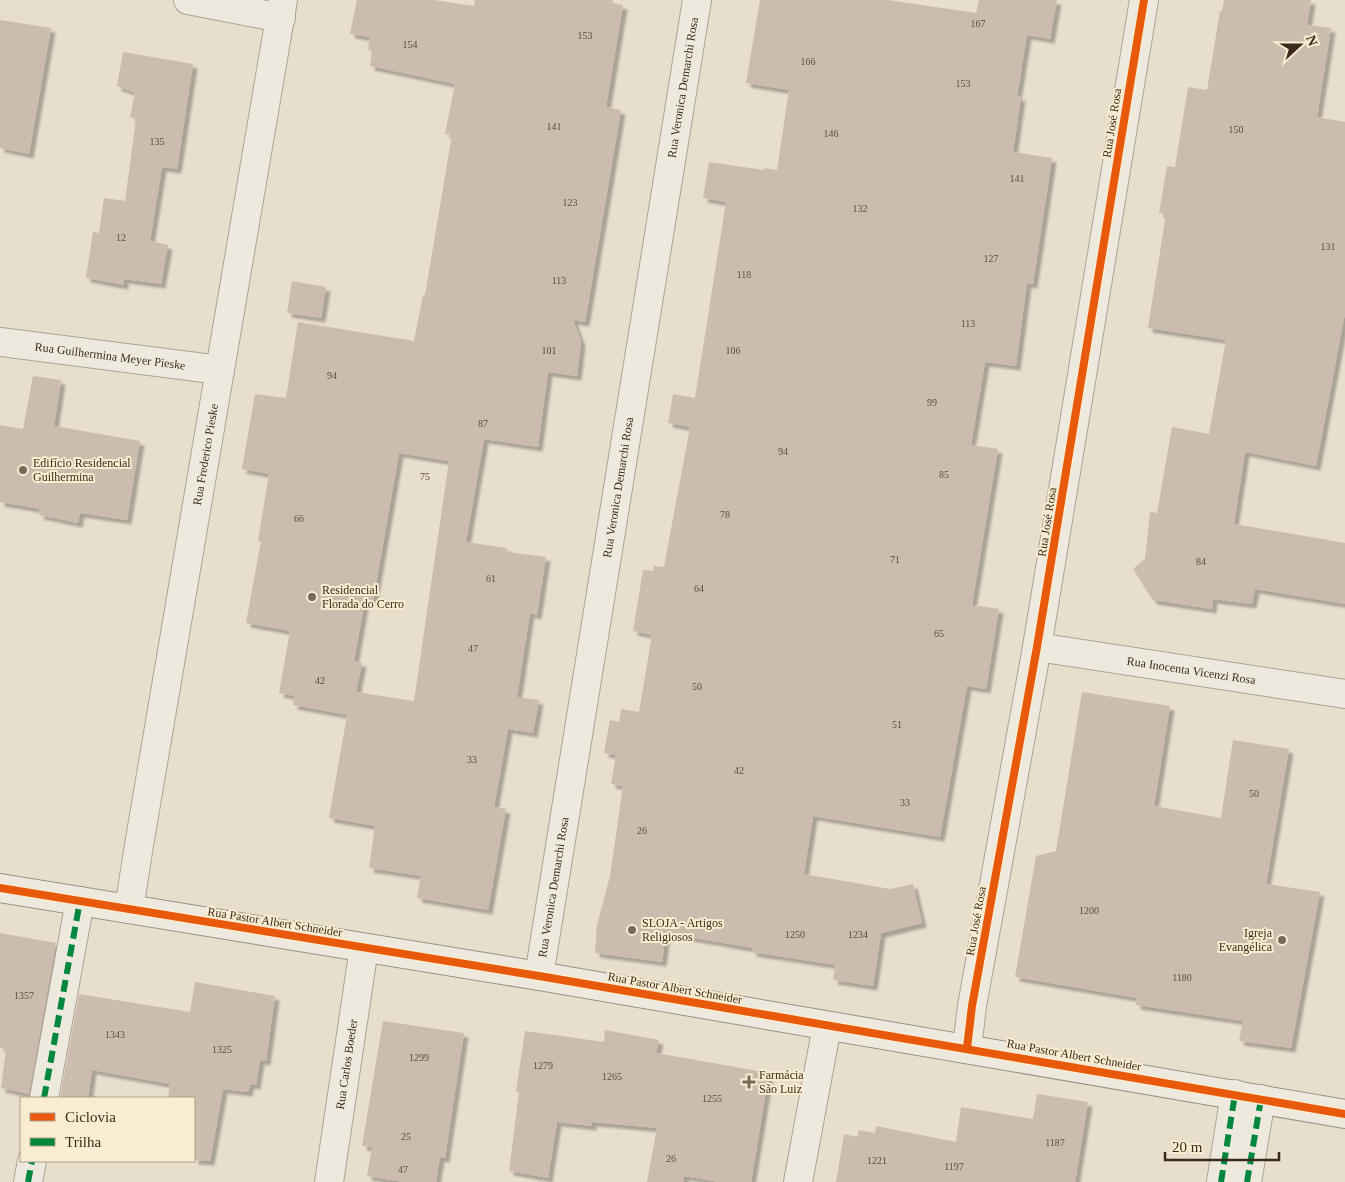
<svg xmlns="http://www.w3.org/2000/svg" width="1345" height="1182" viewBox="0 0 1345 1182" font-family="'Times New Roman',serif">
	<defs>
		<filter id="shadow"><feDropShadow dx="4.5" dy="4.5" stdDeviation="1" flood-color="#0004"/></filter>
	</defs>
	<rect width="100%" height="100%" fill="#e7decc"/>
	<!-- building -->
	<g fill="#cbbcad" fill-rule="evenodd" filter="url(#shadow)">
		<path d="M 357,0 L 434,0 L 474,6 L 475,0 L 613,0 L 612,3 L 623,5 L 606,107 L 621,110 L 585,322 L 573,320 L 581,342 L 577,376 L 548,372 L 538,447 L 484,439 L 466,542 L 507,548 L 507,552 L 546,557 L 537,615 L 530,613 L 517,697 L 539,700 L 533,733 L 508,729 L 494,807 L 506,809 L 488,910 L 417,898 L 421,876 L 369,868 L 375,826 L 329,818 L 347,715 L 293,705 L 295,696 L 279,693 L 290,631 L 246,623 L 261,541 L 258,541 L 269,474 L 242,469 L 255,394 L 286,398 L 298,322 L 414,341 L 423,295 L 425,295 L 452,135 L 445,134 L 455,84 L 370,66 L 372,51 L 368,50 L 370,37 L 350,34 ZM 399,453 L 449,461 L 414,701 L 356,692 L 362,663 L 354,661 L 365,600 L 373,601 Z"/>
		<polygon points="760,0 888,0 976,13 979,0 1057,0 1050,39 1027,35 1017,96 1021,97 1013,152 1052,158 1033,284 1027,283 1016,366 985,362 971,445 998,449 972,605 999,609 986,689 967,686 940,837 813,816 804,874 890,889 913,884 922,923 881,933 873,986 833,980 835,965 752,952 752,948 666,933 662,962 595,953 597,925 610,876 623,786 611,784 616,755 604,753 610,720 619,722 621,709 639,712 652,635 633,631 643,570 653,571 654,566 664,567 690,427 668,423 673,394 695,398 726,202 703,198 709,162 764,170 764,168 777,170 789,90 746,83"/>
		<polygon points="1224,0 1311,0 1307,25 1331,28 1317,117 1345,122 1345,313 1316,466 1245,452 1234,524 1345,543 1345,604 1255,589 1252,604 1213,599 1212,609 1153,600 1133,569 1145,559 1150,512 1157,513 1172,427 1209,434 1226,340 1148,328 1166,214 1159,213 1167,166 1175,167 1188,87 1207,90 1220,11 1222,11"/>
		<polygon points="0,20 51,28 29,154 0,148"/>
		<polygon points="123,52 193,64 177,169 162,167 150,241 168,245 161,284 124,279 124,285 86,278 93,232 99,233 104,198 125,201 136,119 130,117 135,93 117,86"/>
		<polygon points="292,281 326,287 321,318 287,313"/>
		<polygon points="33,376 61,380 54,426 140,441 127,520 80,513 78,523 39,515 40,509 0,502 0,425 23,429"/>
		<polygon points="1082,692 1170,706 1154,806 1221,818 1233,740 1289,749 1266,884 1320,892 1291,1048 1239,1041 1243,1021 1136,1005 1137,998 1015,977 1036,856 1056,851"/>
		<polygon points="0,933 56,943 29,1094 1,1088 6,1049 0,1048"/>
		<polygon points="195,982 275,996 266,1061 260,1060 256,1085 250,1084 248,1092 223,1089 210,1161 194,1160 194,1098 168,1098 170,1084 92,1070 88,1098 60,1098 79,994 190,1012"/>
		<polygon points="383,1021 464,1033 445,1158 440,1157 436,1182 404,1182 367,1176 372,1147 362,1146"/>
		<polygon points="605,1030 659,1040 656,1053 769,1073 751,1182 720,1182 684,1176 684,1182 647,1182 657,1128 592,1122 592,1126 557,1122 548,1178 509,1171 519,1092 516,1091 525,1031 604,1042"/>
		<polygon points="1037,1094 1088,1102 1075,1182 836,1182 844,1134 857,1137 859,1130 875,1133 876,1126 956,1142 961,1107 1033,1119"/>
	</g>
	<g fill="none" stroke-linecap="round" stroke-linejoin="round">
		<!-- minor casing -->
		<g stroke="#aca395" stroke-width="30">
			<g id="minor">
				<polyline points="188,0 281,18"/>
				<path id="s1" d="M 0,342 L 220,370"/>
				<path id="s2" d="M 1037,647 L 1345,694"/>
				<path id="s3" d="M 129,909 L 139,845 L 283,0"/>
				<path id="s4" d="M 539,976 L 697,0"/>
				<polyline points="967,1048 972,1006 1037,647 1144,0"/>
				<polyline points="44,1098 80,901"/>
				<polyline points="28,1182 32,1161"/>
				<path id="s5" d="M 329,1182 L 364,948"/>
				<polyline points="798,1182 827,1026"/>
				<polyline points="1221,1182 1235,1094"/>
				<polyline points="1247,1182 1261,1099"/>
			</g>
		</g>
		<!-- secondary casing -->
		<g stroke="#9c9285" stroke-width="30">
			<polyline id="secondary" points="0,888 539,976 1345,1114"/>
		</g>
		<!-- minor -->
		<use href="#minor" stroke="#eee9df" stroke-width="28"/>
		<!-- secondary -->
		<use href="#secondary" stroke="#eee9df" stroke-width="28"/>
		<!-- quiet -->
		<g stroke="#00873e" stroke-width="6" stroke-dasharray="12 6" stroke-linecap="butt">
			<polyline points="44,1098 80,901"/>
			<polyline points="28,1182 32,1161"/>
			<polyline points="1221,1182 1235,1094"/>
			<polyline points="1247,1182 1261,1099"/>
		</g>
		<!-- cycleway casing -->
		<g stroke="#f9ecd1" stroke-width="11">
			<g id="cycleway">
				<polyline points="0,888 539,976 1345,1114"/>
				<polyline points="967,1048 972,1006 1037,647 1144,0"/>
			</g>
		</g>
		<!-- cycleway -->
		<use href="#cycleway" stroke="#e8590c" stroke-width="8"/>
	</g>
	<!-- markers -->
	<g fill="#786a5a" stroke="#f9ecd1" stroke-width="2">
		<circle cx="23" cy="470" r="5"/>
		<circle cx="312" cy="597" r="5"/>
		<circle cx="632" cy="930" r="5"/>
		<circle cx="1282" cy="940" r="5"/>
		<path d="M746.5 1074.5h5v5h5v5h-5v5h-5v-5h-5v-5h5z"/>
	</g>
	<g text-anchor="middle" stroke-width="4" stroke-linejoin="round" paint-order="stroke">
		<!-- number labels -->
		<g font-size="10" fill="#604f40">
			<text x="978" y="27">167</text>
			<text x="585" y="39">153</text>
			<text x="410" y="48">154</text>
			<text x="808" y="65">166</text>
			<text x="963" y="87">153</text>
			<text x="554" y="130">141</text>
			<text x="1236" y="133">150</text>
			<text x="831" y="137">146</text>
			<text x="157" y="145">135</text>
			<text x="1017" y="182">141</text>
			<text x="570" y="206">123</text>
			<text x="860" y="212">132</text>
			<text x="121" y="241">12</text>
			<text x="1328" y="250">131</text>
			<text x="991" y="262">127</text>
			<text x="744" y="278">118</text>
			<text x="559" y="284">113</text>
			<text x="968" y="327">113</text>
			<text x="549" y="354">101</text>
			<text x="733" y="354">106</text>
			<text x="332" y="379">94</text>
			<text x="932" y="406">99</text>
			<text x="483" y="427">87</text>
			<text x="783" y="455">94</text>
			<text x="944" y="478">85</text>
			<text x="425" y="480">75</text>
			<text x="725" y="518">78</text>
			<text x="299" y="522">66</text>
			<text x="895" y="563">71</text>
			<text x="1201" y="565">84</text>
			<text x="491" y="582">61</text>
			<text x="699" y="592">64</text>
			<text x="939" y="637">65</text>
			<text x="473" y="652">47</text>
			<text x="320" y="684">42</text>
			<text x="697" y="690">50</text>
			<text x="897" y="728">51</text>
			<text x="472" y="763">33</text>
			<text x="739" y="774">42</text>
			<text x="1254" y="797">50</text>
			<text x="905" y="806">33</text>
			<text x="642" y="834">26</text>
			<text x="1089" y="914">1200</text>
			<text x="795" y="938">1250</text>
			<text x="858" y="938">1234</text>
			<text x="1182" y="981">1180</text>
			<text x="24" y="999">1357</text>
			<text x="115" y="1038">1343</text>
			<text x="222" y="1053">1325</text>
			<text x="419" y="1061">1299</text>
			<text x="543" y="1069">1279</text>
			<text x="612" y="1080">1265</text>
			<text x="712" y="1102">1255</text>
			<text x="406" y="1140">25</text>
			<text x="1055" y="1146">1187</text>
			<text x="671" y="1162">26</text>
			<text x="877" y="1164">1221</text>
			<text x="954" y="1170">1197</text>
			<text x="403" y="1173">47</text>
		</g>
		<!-- street labels -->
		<g font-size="12" fill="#3c2b1c" stroke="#f9ecd1">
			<text dy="4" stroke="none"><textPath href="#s4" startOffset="900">Rua Veronica Demarchi Rosa</textPath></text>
			<text transform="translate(1112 123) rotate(-81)" y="4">Rua José Rosa</text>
			<text dy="4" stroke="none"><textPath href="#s1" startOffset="111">Rua Guilhermina Meyer Pieske</textPath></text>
			<text dy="4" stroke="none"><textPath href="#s3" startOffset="461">Rua Frederico Pieske</textPath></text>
			<text dy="4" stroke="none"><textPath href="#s4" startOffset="495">Rua Veronica Demarchi Rosa</textPath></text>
			<text transform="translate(1047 522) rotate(-81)" y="4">Rua José Rosa</text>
			<text dy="4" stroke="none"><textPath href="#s2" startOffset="156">Rua Inocenta Vicenzi Rosa</textPath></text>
			<text dy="4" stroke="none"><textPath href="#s4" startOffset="90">Rua Veronica Demarchi Rosa</textPath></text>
			<text transform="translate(976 921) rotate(-80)" y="4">Rua José Rosa</text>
			<text transform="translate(275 922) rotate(9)" y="4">Rua Pastor Albert Schneider</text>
			<text transform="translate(675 988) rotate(10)" y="4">Rua Pastor Albert Schneider</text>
			<text transform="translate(1074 1055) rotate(10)" y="4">Rua Pastor Albert Schneider</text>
			<text dy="4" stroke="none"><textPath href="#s5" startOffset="119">Rua Carlos Boeder</textPath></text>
		</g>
		<!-- poi labels -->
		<g font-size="12" fill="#3c2b1c" stroke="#f9ecd1" text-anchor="start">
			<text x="33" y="467">Edifício Residencial<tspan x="33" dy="14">Guilhermina</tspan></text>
			<text x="322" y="594">Residencial<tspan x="322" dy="14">Florada do Cerro</tspan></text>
			<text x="642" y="927">SLOJA - Artigos<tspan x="642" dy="14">Religiosos</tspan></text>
			<text x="1272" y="937" text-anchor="end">Igreja<tspan x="1272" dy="14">Evangélica</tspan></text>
			<text x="759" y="1079">Farmácia<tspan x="759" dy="14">São Luiz</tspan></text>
		</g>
	</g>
	<!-- legend -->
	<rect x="20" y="1097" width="175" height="65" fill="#f9ecd1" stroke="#ad9f89"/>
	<rect x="30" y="1113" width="25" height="8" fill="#e8590c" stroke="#ad9f89"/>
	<text x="65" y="1122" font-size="15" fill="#3c2b1c">Ciclovia</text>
	<rect x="30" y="1138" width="25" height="8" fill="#00873e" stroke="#ad9f89"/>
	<text x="65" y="1147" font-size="15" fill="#3c2b1c">Trilha</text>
	<!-- north arrow -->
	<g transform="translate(1300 45) rotate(69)" stroke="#f9ecd1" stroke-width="4" paint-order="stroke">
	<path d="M0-4L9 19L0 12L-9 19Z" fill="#3c2b1c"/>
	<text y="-8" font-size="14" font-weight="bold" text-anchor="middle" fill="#3c2b1c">N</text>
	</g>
	<!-- scale -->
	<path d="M1165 1152v8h114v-8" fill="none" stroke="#3c2b1c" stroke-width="2.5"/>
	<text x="1172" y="1152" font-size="15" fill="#3c2b1c" stroke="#f9ecd1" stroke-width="4" paint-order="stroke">20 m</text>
</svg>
